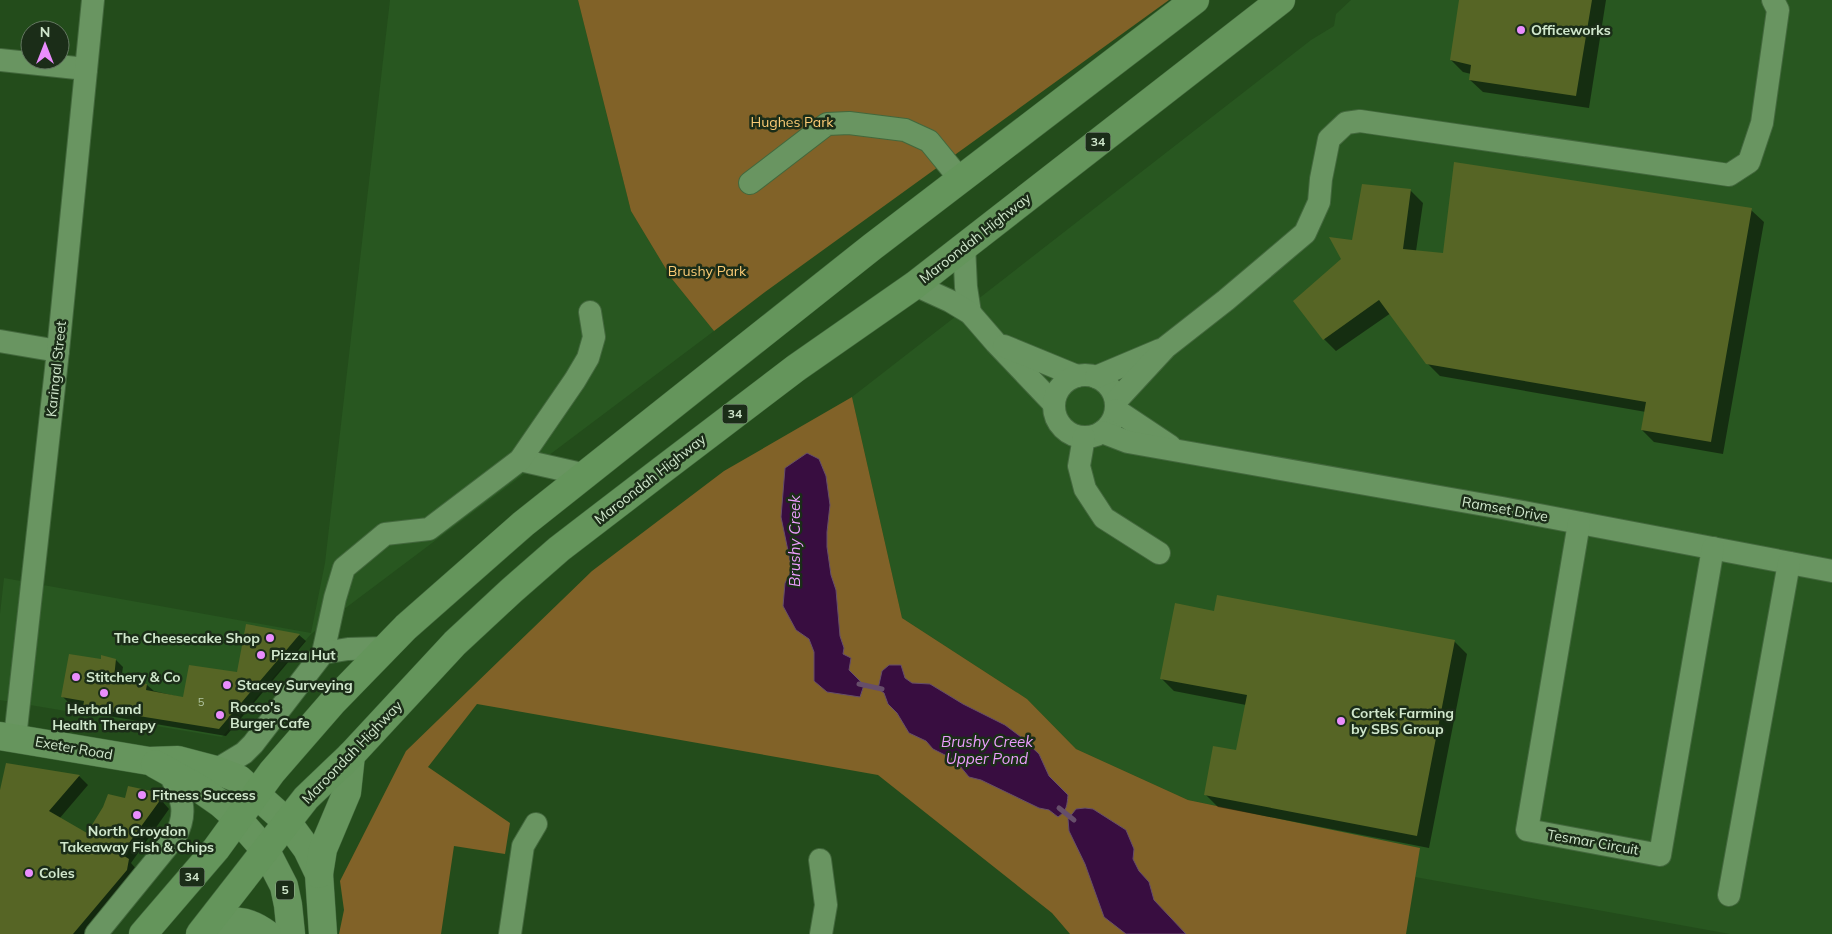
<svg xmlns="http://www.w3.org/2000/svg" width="1832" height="934" viewBox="0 0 1832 934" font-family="Mulish,sans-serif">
	<rect width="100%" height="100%" fill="#234c1b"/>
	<!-- built -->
	<g fill="#285720">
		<polygon points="390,0 578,0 631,211 672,279 714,331 311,634 222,737 0,700 0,614 4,578 311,633 325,563"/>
		<polygon points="1351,0 1832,0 1832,934 1730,934 1415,877 1419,848 1188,800 1076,749 1027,699 902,618 852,397 1311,40 1334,26 1336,14"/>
	</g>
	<!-- green -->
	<g fill="#816228">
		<polygon points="578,0 1169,0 765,292 714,331 672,279 631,211"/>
		<polygon points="852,397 902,618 1027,699 1076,749 1188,800 1420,848 1406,934 1070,934 1052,913 878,775 477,704 428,767 510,823 505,854 454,846 441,934 339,934 344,910 340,881 406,751 592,571 724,471"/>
	</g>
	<!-- water -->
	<g fill="#380d40" stroke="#664e6a">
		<polygon points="807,453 819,459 826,476 830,505 827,532 827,547 831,575 836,590 840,636 844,648 843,654 851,658 849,670 864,685 860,697 827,692 814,681 814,652 809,639 796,630 783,606 785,583 792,570 781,517 785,468"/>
		<path d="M 889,665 L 901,665 L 905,678 L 912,683 L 930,684 L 963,704 L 1005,725 L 1021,737 L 1039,754 L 1049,776 L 1068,795 C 1067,805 1067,811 1058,817 L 1049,810 L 1039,808 L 981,780 L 969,777 L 955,760 L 933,749 L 926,741 L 909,733 L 897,713 L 888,704 L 884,693 L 878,689 L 882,671 Z"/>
		<polygon points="1085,808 1093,809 1126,830 1134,849 1133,859 1139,871 1149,882 1154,900 1186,934 1126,934 1104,917 1085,864 1069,831 1068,819 1076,809"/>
	</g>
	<!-- shadow -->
	<g fill="#0007">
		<polygon points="1460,0 1606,0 1589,108 1483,92 1470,80 1471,74 1463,72 1451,60"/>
		<polygon points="1410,190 1423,203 1416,251 1444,254 1751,210 1764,222 1723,454 1654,442 1642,430 1646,412 1440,376 1427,363 1391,313 1336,351 1324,339 1342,260 1353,241"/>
		<polygon points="1215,612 1454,641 1467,654 1429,848 1218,807 1205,794 1237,752 1246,705 1174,691 1161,678"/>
		<polygon points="299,635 306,641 226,736 91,713 83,706 69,703 63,697 102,660 116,660 123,667 121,680 147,685 154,691 184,698 238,674"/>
		<polygon points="7,765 79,776 88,785 59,819 87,835 126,799 155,793 169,809 131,863 137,870 90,934 0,934 0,793"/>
	</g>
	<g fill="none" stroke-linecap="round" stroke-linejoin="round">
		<!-- stream -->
		<g stroke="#664e6a" stroke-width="5">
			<polyline points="859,684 882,689"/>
			<polyline points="1059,808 1074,820"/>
		</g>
	</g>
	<!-- building -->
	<g fill="#566525">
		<polygon points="1459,0 1592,0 1576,96 1469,80 1471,65 1450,60"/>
		<polygon points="1454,162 1752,208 1711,442 1641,430 1646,402 1426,364 1379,300 1323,340 1293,301 1341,259 1329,237 1352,240 1362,184 1411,189 1403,249 1443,253"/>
		<polygon points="1217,595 1455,640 1417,836 1204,795 1213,746 1236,750 1247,695 1160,679 1175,603 1214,611"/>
		<polygon points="246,624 300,634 219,729 83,707 84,701 61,697 69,654 101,659 101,655 116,659 114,678 147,684 146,690 183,697 189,665 237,672"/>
		<polygon points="6,763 80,775 49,811 87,833 103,807 108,794 125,798 128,786 156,792 161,799 121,854 129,859 127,870 73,934 0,934 0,790"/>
	</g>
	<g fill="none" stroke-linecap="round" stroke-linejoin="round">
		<!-- minor casing -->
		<g stroke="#43683d" stroke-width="24">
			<g id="minor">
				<polyline points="0,60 86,69"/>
				<polyline points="750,183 827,124 849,123 905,130 929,141 960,179"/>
				<polyline points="964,245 966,287 970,313"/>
				<polyline points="915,285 950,301 970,313 996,343 1054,404"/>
				<polyline points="0,341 58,351"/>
				<polyline points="1004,346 1077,376"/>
				<circle cx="1085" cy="406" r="31"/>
				<polyline points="1096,377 1160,350"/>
				<polyline points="1116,401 1166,347 1226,300 1305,233 1319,202 1321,179 1329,139 1346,123 1360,121 1729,175 1749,162 1762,123 1778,10 1773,0"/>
				<polyline points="1116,410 1170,446"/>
				<polyline points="1102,432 1128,442 1502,508 1832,571"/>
				<polyline points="1084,437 1079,466 1085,489 1104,518 1159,553"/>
				<polyline points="520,460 586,475"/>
				<polyline points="1579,523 1527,830 1660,855 1713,548"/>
				<polyline points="323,653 335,598 344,568 385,534 429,529 520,460 575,380 588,358 594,337 590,312"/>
				<polyline points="15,738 58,351 93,0"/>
				<polyline points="216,770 244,753 253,744 323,653 348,649 386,648"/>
				<polyline points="820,860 826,905 821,934"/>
				<polyline points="1729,895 1789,563"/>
				<path d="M 96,934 L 175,837 C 189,811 181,797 169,772"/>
				<polyline points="510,934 523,846 536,824"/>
			</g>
		</g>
		<!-- major casing -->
		<g stroke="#43683d" stroke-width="29">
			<g id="major">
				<polyline points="0,736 149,761 178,760 216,770 239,779 288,823 307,849 319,874 323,934"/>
				<polyline points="155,764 200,789 220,803 237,818 266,851 284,886 288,905 291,934"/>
				<polyline points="319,874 323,849 347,792 351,755"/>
				<path d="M 207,926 C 232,920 246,918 267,934"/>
			</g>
		</g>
		<!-- highway casing -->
		<g stroke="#43683d" stroke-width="29">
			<g id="highway">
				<polyline points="143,934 216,849 272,772 332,703 406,627 523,524 872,247 1195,0"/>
				<polyline points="200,934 306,798 351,755 455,643 511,591 559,549 658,473 796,368 915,285 1281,0"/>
			</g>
		</g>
		<!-- minor -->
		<use href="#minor" stroke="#699561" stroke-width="22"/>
		<!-- major -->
		<use href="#major" stroke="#66955d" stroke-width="28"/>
		<!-- highway -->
		<use href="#highway" stroke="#64955b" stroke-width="28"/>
	</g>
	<!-- markers -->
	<g fill="#ea8dfd" stroke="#1b2d18" stroke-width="2">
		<circle cx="1521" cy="30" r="5"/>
		<circle cx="270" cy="638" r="5"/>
		<circle cx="261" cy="655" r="5"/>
		<circle cx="76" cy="677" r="5"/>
		<circle cx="227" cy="685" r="5"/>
		<circle cx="104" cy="693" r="5"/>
		<circle cx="220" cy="715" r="5"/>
		<circle cx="1341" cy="721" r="5"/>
		<circle cx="142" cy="795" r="5"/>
		<circle cx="137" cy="815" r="5"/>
		<circle cx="29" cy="873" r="5"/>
	</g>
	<g text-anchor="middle" stroke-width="5" stroke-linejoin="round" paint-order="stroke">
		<!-- number labels -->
		<g font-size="11" fill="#b2c6a2">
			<text x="201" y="706">5</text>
		</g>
		<!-- shield labels -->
		<g fill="#1b2d18" stroke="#9aaf96" stroke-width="1">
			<rect x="1085.5" y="132.5" width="25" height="19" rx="4"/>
			<rect x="722.5" y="404.5" width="25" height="19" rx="4"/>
			<rect x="179.5" y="867.5" width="25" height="19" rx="4"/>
			<rect x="276" y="880.5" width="18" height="19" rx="4"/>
		</g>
		<g font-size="12" font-weight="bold" fill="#d0e7cc">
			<text x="1098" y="146">34</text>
			<text x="735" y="418">34</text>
			<text x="192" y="881">34</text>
			<text x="285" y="894">5</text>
		</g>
		<!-- poi labels -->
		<g font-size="14" font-weight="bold" fill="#d0e7cc" stroke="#1b2d18" text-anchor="start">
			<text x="1531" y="35">Officeworks</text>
			<text x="260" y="643" text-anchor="end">The Cheesecake Shop</text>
			<text x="271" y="660">Pizza Hut</text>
			<text x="86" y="682">Stitchery &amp; Co</text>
			<text x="237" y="690">Stacey Surveying</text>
			<text x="230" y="712">Rocco's<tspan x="230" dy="16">Burger Cafe</tspan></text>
			<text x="104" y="714" text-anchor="middle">Herbal and<tspan x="104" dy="16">Health Therapy</tspan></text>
			<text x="1351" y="718">Cortek Farming<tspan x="1351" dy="16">by SBS Group</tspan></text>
			<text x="152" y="800">Fitness Success</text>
			<text x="137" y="836" text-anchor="middle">North Croydon<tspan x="137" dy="16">Takeaway Fish &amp; Chips</tspan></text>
			<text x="39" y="878">Coles</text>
		</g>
		<!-- park labels -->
		<g font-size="14" fill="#fbcb76" stroke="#1b2d18">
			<text x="792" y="127">Hughes Park</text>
			<text x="707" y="276">Brushy Park</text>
		</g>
		<!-- street labels -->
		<g font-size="14" fill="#d0e7cc" stroke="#1b2d18">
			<text transform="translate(975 238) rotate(-38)" y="5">Maroondah Highway</text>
			<text transform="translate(56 369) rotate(-84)" y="5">Karingal Street</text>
			<text transform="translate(650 479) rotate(-38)" y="5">Maroondah Highway</text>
			<text transform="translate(1505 509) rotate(10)" y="5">Ramset Drive</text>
			<text transform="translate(74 748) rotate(10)" y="5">Exeter Road</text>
			<text transform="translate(352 752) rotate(-46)" y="5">Maroondah Highway</text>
			<text transform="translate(1593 842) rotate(10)" y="5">Tesmar Circuit</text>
		</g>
		<!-- water labels -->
		<g font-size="15" font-style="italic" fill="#ed9efe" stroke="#1b2d18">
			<text transform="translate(795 541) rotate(-90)" y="5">Brushy Creek</text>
			<text x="987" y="747">Brushy Creek<tspan x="987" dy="17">Upper Pond</tspan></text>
		</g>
	</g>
	<!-- north arrow -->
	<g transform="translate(45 45)"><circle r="24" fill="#1b2d18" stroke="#637760"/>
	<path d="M0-4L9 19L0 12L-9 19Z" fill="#ea8dfd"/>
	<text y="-8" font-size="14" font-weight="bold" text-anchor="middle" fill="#d0e7cc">N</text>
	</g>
</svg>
